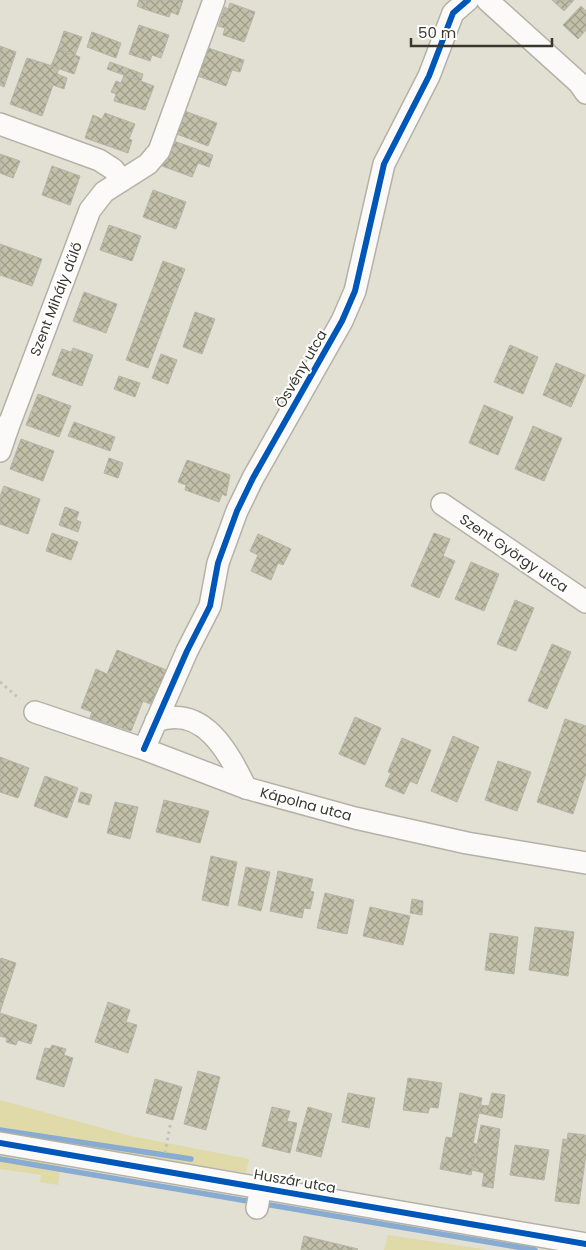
<svg xmlns="http://www.w3.org/2000/svg" width="586" height="1250" viewBox="0 0 586 1250" font-family="Poppins,sans-serif">
	<defs>
		<pattern id="building-cross-hatch" width="8" height="8" patternUnits="userSpaceOnUse" patternTransform="scale(1.25)"><rect width="8" height="8" fill="#c3c0a9"/><path d="M0 0l8 8M0 8l8-8" fill="none" stroke="#9f9d8a"/></pattern>
	</defs>
	<rect width="100%" height="100%" fill="#e2e0d2"/>
	<!-- green -->
	<g fill="#e0d9a8">
		<polygon points="0,1100 131,1136 249,1159 246,1173 0,1133"/>
		<polygon points="0,1153 61,1161 58,1185 40,1182 41,1175 0,1169"/>
		<polygon points="388,1235 482,1249 487,1250 384,1250"/>
	</g>
	<g fill="none" stroke-linecap="round" stroke-linejoin="round">
		<!-- stream -->
		<g stroke="#88abd1" stroke-width="5.5">
			<polyline points="0,1130 191,1159"/>
			<polyline points="0,1159 535,1250"/>
		</g>
	</g>
	<!-- building -->
	<g fill="url(#building-cross-hatch)" stroke="#b5b4a9">
		<polygon points="139,0 147,0 144,9 137,6"/>
		<polygon points="147,0 183,0 178,15 171,12 169,17 144,9"/>
		<polygon points="552,0 574,0 564,11"/>
		<polygon points="230,3 255,12 244,42 223,35 225,28 218,26 225,7 228,9"/>
		<polygon points="581,6 586,11 586,30 578,39 563,25"/>
		<polygon points="139,25 169,35 161,58 152,55 150,61 129,54"/>
		<polygon points="64,31 82,37 75,55 58,49"/>
		<polygon points="92,32 121,43 116,58 87,47"/>
		<polygon points="0,46 16,52 4,87 0,85"/>
		<polygon points="205,47 244,60 240,72 232,70 226,86 195,75"/>
		<polygon points="58,49 80,57 74,74 51,66"/>
		<polygon points="27,58 59,68 57,74 67,78 64,89 53,85 42,116 10,104"/>
		<polygon points="110,62 143,74 141,81 107,69"/>
		<polygon points="124,75 154,86 145,110 114,101 116,94 111,92 116,81 121,83"/>
		<polygon points="182,110 217,123 208,146 174,133"/>
		<polygon points="105,113 135,124 129,139 132,140 128,153 85,138 93,115 102,119"/>
		<polygon points="171,140 213,155 209,167 198,163 192,177 162,166"/>
		<polygon points="0,154 20,161 13,178 0,173"/>
		<polygon points="52,166 80,176 70,205 42,195"/>
		<polygon points="153,190 186,202 176,229 143,217"/>
		<polygon points="109,225 141,236 132,261 100,250"/>
		<polygon points="0,244 42,259 32,286 0,275"/>
		<polygon points="163,261 185,269 148,368 126,360"/>
		<polygon points="84,292 117,304 106,333 73,321"/>
		<polygon points="195,312 215,319 202,354 183,347"/>
		<polygon points="510,345 538,357 523,394 494,382"/>
		<polygon points="73,348 93,355 82,386 52,375 62,349 71,352"/>
		<polygon points="161,354 177,360 168,384 152,378"/>
		<polygon points="556,363 585,375 571,407 543,395"/>
		<polygon points="119,376 140,383 135,397 114,389"/>
		<polygon points="38,394 71,406 59,437 26,425"/>
		<polygon points="484,405 513,417 498,455 469,443"/>
		<polygon points="74,422 115,437 110,451 68,436"/>
		<polygon points="533,426 562,438 544,481 515,469"/>
		<polygon points="21,439 54,451 43,481 10,469"/>
		<polygon points="109,458 123,463 118,478 104,473"/>
		<polygon points="187,460 230,475 226,496 222,494 219,502 185,490 186,485 178,482"/>
		<polygon points="4,486 40,499 28,534 0,524 0,496"/>
		<polygon points="65,507 79,512 76,520 81,522 78,532 59,525"/>
		<polygon points="52,533 78,542 71,560 46,551"/>
		<polygon points="434,533 450,539 443,556 455,561 439,598 411,586"/>
		<polygon points="258,534 291,549 283,565 278,563 271,580 251,571 258,555 250,551"/>
		<polygon points="471,562 499,574 484,611 455,599"/>
		<polygon points="515,600 534,608 516,651 497,644"/>
		<polygon points="552,644 571,652 547,709 528,701"/>
		<polygon points="117,650 169,671 155,706 143,701 131,731 90,718 92,712 81,708 96,669 107,674"/>
		<polygon points="355,717 381,728 365,765 339,754"/>
		<polygon points="565,719 586,726 586,774 573,814 537,802"/>
		<polygon points="453,736 479,747 457,802 431,791"/>
		<polygon points="402,738 431,750 417,784 410,781 404,794 385,786 391,773 388,772"/>
		<polygon points="0,757 29,768 18,798 0,792"/>
		<polygon points="498,761 531,772 517,811 485,800"/>
		<polygon points="45,776 78,788 67,818 34,806"/>
		<polygon points="81,792 92,795 89,805 78,802"/>
		<polygon points="164,800 209,811 200,843 156,832"/>
		<polygon points="115,802 138,807 130,839 107,833"/>
		<polygon points="211,856 237,862 228,906 202,900"/>
		<polygon points="246,867 270,872 261,911 238,905"/>
		<polygon points="278,871 313,879 310,891 314,892 310,909 304,908 302,918 270,911"/>
		<polygon points="325,893 354,900 347,934 317,928"/>
		<polygon points="412,899 423,901 422,915 410,913"/>
		<polygon points="370,907 410,916 403,945 363,936"/>
		<polygon points="535,927 574,932 568,976 529,970"/>
		<polygon points="490,933 518,937 514,974 485,970"/>
		<polygon points="1,958 16,963 0,1012 0,960"/>
		<polygon points="108,1002 130,1010 126,1022 137,1025 128,1053 95,1042"/>
		<polygon points="0,1013 37,1025 31,1044 18,1040 16,1045 6,1042 7,1038 0,1036"/>
		<polygon points="52,1045 66,1049 64,1055 73,1058 64,1087 36,1079 45,1048 50,1049"/>
		<polygon points="198,1071 220,1077 206,1130 184,1124"/>
		<polygon points="408,1078 442,1083 438,1108 430,1107 428,1113 403,1110"/>
		<polygon points="155,1079 182,1087 173,1120 146,1113"/>
		<polygon points="348,1093 375,1098 369,1128 342,1122"/>
		<polygon points="460,1093 482,1098 473,1143 477,1144 471,1175 440,1169 446,1137 452,1138"/>
		<polygon points="492,1093 505,1095 502,1118 479,1113 480,1105 489,1106"/>
		<polygon points="272,1107 290,1111 287,1121 297,1123 290,1153 262,1146"/>
		<polygon points="308,1107 332,1114 321,1157 296,1151"/>
		<polygon points="481,1125 500,1129 493,1188 482,1186 484,1173 472,1170"/>
		<polygon points="568,1133 585,1135 586,1155 579,1204 555,1201 563,1139 567,1140"/>
		<polygon points="515,1145 549,1150 544,1180 510,1175"/>
		<polygon points="304,1236 358,1249 357,1250 301,1250"/>
	</g>
	<g fill="none" stroke-linecap="round" stroke-linejoin="round">
		<!-- minor casing -->
		<g stroke="#b3b2a7" stroke-width="24">
			<g id="minor">
				<polyline points="487,0 579,83 586,93"/>
				<polyline points="0,124 99,160 113,169 121,179"/>
				<polyline points="0,427 7,430 0,451"/>
				<polyline points="7,430 90,210 104,192 148,164 159,151 214,0"/>
				<polyline points="442,504 586,602"/>
				<polyline points="35,712 144,749 246,788 355,818 467,843 586,863"/>
				<path d="M 156,721 C 204,704 228,752 246,788"/>
				<polyline points="144,749 187,651 210,606 218,563 237,511 253,478 342,321 355,291 384,164 429,76 453,13 468,0"/>
				<polyline points="0,1143 586,1244"/>
				<polyline points="257,1208 261,1187"/>
			</g>
		</g>
		<!-- path -->
		<g stroke="#c2c2bc" stroke-width="3" stroke-dasharray="2.5 4" stroke-linecap="butt">
			<polyline points="0,682 20,699"/>
			<polyline points="165,1153 171,1121"/>
		</g>
		<!-- minor -->
		<use href="#minor" stroke="#fbfaf8" stroke-width="21"/>
		<!-- cycleway casing -->
		<g stroke="#fff" stroke-width="9">
			<g id="cycleway">
				<polyline points="144,749 187,651 210,606 218,563 237,511 253,478 342,321 355,291 384,164 429,76 453,13 468,0"/>
				<polyline points="0,1143 586,1244"/>
			</g>
		</g>
		<!-- cycleway -->
		<use href="#cycleway" stroke="#0057b8" stroke-width="6"/>
	</g>
	<g text-anchor="middle" stroke-width="4" stroke-linejoin="round" paint-order="stroke">
		<!-- street labels -->
		<g font-size="14" fill="#39382f" stroke="#fff">
			<text transform="translate(56 299) rotate(-69)" y="5">Szent Mihály dűlő</text>
			<text transform="translate(301 369) rotate(-60)" y="5">Ösvény utca</text>
			<text transform="translate(514 553) rotate(34)" y="5">Szent György utca</text>
			<text transform="translate(306 804) rotate(15)" y="5">Kápolna utca</text>
			<text transform="translate(295 1181) rotate(10)" y="5">Huszár utca</text>
		</g>
	</g>
	<!-- scale -->
	<path d="M411 38v8h141v-8" fill="none" stroke="#39382f" stroke-width="2.5"/>
	<text x="418" y="38" font-size="15" fill="#39382f" stroke="#ffffff" stroke-width="4" paint-order="stroke">50 m</text>
</svg>
